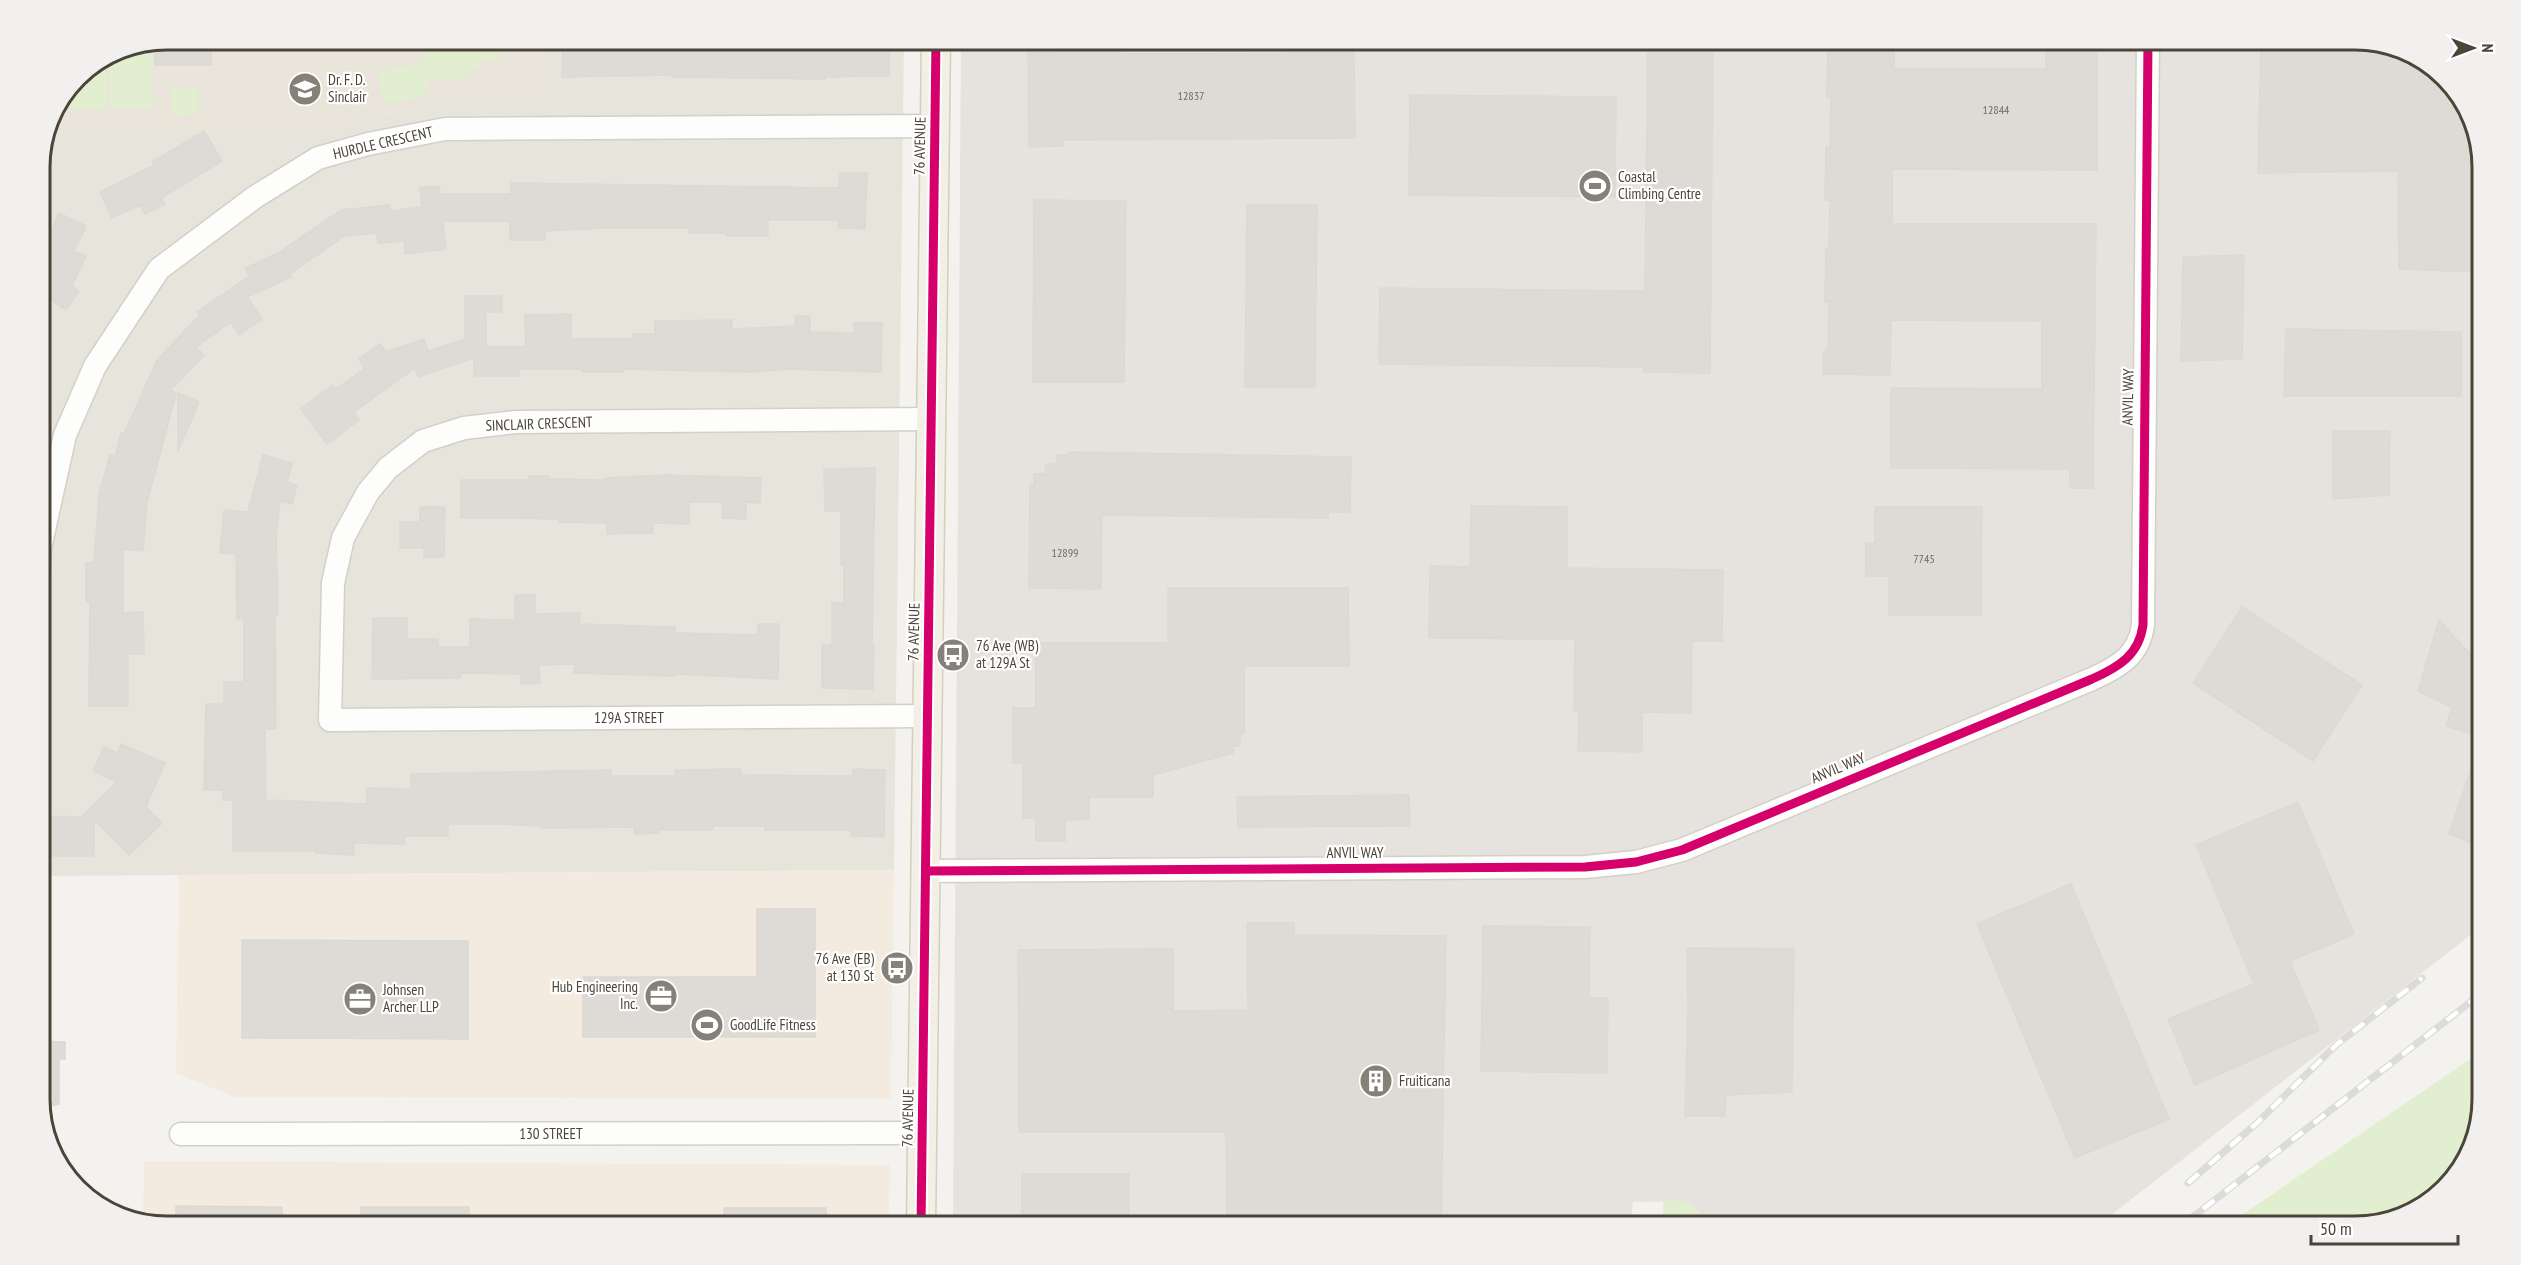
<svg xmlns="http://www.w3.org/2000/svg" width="2521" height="1265" viewBox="0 0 2521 1265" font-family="'PT Sans Narrow',sans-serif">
	<rect width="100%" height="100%" fill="#f4f2ee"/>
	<!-- residential -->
	<polygon fill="#e7e4dc" points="543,39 904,39 894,870 39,876 39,158 45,134 299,133 441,103 541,102"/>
	<!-- commercial -->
	<g fill="#f3ebdf">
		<polygon points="894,870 891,1099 235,1097 176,1073 179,875"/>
		<polygon points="144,1161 890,1165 889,1226 166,1226 143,1221"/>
	</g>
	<!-- industrial -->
	<polygon fill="#e6e2de" points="961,39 2355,39 2411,52 2461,96 2482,158 2482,926 2097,1226 1828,1226 1822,1218 1712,1223 1686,1201 1633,1202 1631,1226 953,1226"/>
	<!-- education -->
	<polygon fill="#eae5da" points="166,39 543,39 542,102 441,103 299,133 45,134 49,117 76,76 118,49"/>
	<!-- green -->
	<g fill="#e1eecf">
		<polygon points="431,39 505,39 504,49 498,58 484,61 462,79 429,79 422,96 392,103 384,100 379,79 381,72 423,63"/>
		<polygon points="151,42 151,108 109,108 109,55 118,49"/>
		<path d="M 105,57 L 105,108 L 63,109 C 63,82 85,70 105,57 Z"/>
		<polygon points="171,89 197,89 198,114 172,115"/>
		<polygon points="2482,1051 2482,1099 2469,1155 2425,1205 2355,1226 2243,1226 2233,1221"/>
		<polygon points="1663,1200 1686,1201 1712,1223 1822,1218 1828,1226 1663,1226"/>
	</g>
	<!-- building -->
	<g fill="#dedbd6" stroke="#dcd9d4" stroke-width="1.5">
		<polygon points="166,39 211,39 211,65 155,65 155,41"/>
		<polygon points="563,39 609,39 609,41 679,39 889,39 889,76 825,77 825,79 672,77 672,75 562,77"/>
		<polygon points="1648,39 1713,39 1710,373 1644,372 1644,367 1379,364 1380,288 1645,291"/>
		<polygon points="1832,39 1894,39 1894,69 2046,69 2046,48 2097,48 2097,170 1892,169 1892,224 2096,224 2093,488 2070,488 2070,469 1891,468 1891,388 2042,389 2042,321 1891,320 1890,375 1823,374 1824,350 1828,350 1829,302 1825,302 1826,248 1829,248 1830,200 1825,200 1826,147 1830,148 1831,98 1827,98 1828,45 1832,45"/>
		<polygon points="2261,39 2355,39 2411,52 2461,96 2482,158 2482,272 2399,269 2398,171 2258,173"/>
		<polygon points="1120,50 1120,54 1354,53 1355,138 1063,140 1063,146 1029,147 1028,53"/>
		<polygon points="1410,95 1616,97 1615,197 1409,195"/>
		<polygon points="204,131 222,161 161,198 165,204 145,214 140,205 112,218 100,192 154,165 152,162"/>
		<polygon points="840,173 867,173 865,229 838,228 838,220 768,220 768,236 726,236 726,233 689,233 689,228 605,228 545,231 545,240 510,240 510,221 443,221 446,249 405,254 404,241 378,243 377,233 344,236 290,274 291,277 247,297 262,319 239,335 231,322 196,347 204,355 171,390 176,393 147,503 143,551 123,549 123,613 143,612 144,654 128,654 128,706 89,706 90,602 86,602 86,563 94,563 99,495 110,454 115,456 121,433 124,434 157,360 199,316 197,312 249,276 246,268 278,253 341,210 390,205 390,211 422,207 420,188 439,186 440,194 511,194 511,183 839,188"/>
		<polygon points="1034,200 1126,201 1124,382 1033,382"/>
		<polygon points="1247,205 1317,205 1315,387 1245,387"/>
		<polygon points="59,213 86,226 74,251 86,256 72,286 79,291 66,310 39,292 39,223 52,229"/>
		<polygon points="2244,255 2242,359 2181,361 2183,257"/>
		<polygon points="465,296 502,296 502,312 486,312 486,347 526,347 525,315 571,314 571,339 633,339 633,334 655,334 655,321 732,320 732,329 795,326 795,316 810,316 810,332 854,333 854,323 882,323 881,372 788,369 751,372 623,369 623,372 582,372 582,369 519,369 519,376 474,376 474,358 418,377 415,368 354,412 359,420 327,444 301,409 333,385 336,389 365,368 359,359 380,344 386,352 424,339 428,351 465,339"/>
		<polygon points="2286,329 2461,332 2461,396 2284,396"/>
		<polygon points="178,393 199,402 178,451"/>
		<polygon points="2333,431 2390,431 2389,495 2333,499"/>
		<polygon points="1069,452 1351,457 1350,512 1329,512 1328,518 1102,515 1101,589 1029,588 1030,485 1034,485 1034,474 1045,474 1046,464 1056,464 1057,455 1068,455"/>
		<polygon points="263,455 292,463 287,482 297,485 292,504 280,501 276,536 278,615 275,615 276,729 265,729 266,800 367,804 367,788 411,789 411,774 611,770 611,776 675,776 675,770 741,769 741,775 853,776 853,769 885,770 884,837 851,836 851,830 765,830 765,826 713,826 713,830 658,830 658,833 634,834 634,827 542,828 542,826 499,824 448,824 448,836 404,836 404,844 354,843 354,855 315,853 315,851 233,851 233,800 223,800 223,790 204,790 206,704 224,704 224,682 244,682 244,618 237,619 236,554 220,553 224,510 248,512"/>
		<polygon points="875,468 872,646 874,646 873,689 822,688 822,645 832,645 832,603 844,603 844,565 841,565 841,511 825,511 824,469"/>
		<polygon points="668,475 761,478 760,503 746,502 746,519 722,518 723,502 689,502 689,524 653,523 653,533 607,534 607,523 559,522 559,519 509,518 461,518 461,480 529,480 529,476 549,476 549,479 606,480 606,478"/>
		<polygon points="1471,506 1567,507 1567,568 1723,570 1722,641 1692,641 1691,713 1642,712 1642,752 1578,751 1579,712 1574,712 1575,639 1429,638 1430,566 1470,567"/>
		<polygon points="420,507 445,507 444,557 424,557 424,548 400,548 400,522 420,522"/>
		<polygon points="1875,507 1982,507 1981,615 1889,615 1889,576 1866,576 1866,543 1875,543"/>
		<polygon points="1168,588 1348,588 1349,666 1244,666 1244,733 1240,733 1240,746 1233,746 1233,753 1153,775 1153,797 1089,797 1089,819 1065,820 1065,841 1036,841 1036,818 1023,818 1023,763 1013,763 1013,708 1036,708 1036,643 1168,643"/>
		<polygon points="515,595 535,595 535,614 580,613 579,624 675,627 675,633 758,635 758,624 779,624 778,679 675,674 675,676 574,673 575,664 539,665 540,683 521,684 521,674 461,673 461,678 372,679 373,618 407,618 407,639 438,639 438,647 470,647 470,619 515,620"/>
		<polygon points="2242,607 2362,685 2313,761 2193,683"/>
		<polygon points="2439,620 2469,653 2482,657 2482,737 2446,726 2452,707 2418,691"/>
		<polygon points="121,744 165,763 146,807 162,823 129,855 94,820 94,856 39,856 39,816 81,817 117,782 93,771 104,747 117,753"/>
		<polygon points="2479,746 2482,747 2482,847 2449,834"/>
		<polygon points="1409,795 1410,826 1238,827 1237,797"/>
		<polygon points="2298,802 2354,934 2290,961 2319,1030 2195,1085 2168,1019 2254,984 2196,845"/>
		<polygon points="2071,884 2169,1119 2075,1158 1977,924"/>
		<polygon points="757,909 815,909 815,1037 583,1037 583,977 757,977"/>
		<polygon points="1247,923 1294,923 1294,935 1446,936 1441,1226 1227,1226 1226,1132 1019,1132 1018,950 1173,949 1173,1011 1248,1010"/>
		<polygon points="1483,926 1590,927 1589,998 1608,998 1607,1073 1481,1071"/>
		<polygon points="242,940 468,941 468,1039 242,1038"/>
		<polygon points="1687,948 1794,949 1792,1092 1726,1095 1725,1116 1685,1116 1688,1008"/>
		<polygon points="39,1041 65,1042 65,1059 59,1059 59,1104 40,1109"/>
		<rect x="1022" y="1174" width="107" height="52"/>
		<polygon points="176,1206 282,1207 282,1226 176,1226"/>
		<rect x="361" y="1207" width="108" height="19"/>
		<rect x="724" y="1208" width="102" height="18"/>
	</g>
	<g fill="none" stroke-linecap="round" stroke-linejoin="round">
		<!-- minor casing -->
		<g stroke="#d2d0cb" stroke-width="25">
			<g id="minor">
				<polyline points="39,570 40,548 65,435 95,366 159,269 255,197 318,158 368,144 445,129 935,126"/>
				<polyline points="928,716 330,720 333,583 343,538 368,492 388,468 423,441 464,428 515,422 932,419"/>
				<path d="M 926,871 L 1585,867 L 1636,862 L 1682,850 L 2092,679 C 2119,667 2139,655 2143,625 L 2148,39"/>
				<polyline points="181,1134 922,1133"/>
			</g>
		</g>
		<!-- major casing -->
		<g stroke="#d6cebb" stroke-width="31">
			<polyline id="major" points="921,1226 936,39"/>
		</g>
		<!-- minor -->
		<use href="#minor" stroke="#fdfdfc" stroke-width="22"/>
		<!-- major -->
		<use href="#major" stroke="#f2efe6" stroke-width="28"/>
		<!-- rail casing -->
		<g stroke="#dbdbda" stroke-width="7">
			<g id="rail">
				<polyline points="2188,1183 2257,1123 2336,1045 2422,978"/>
				<polyline points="2181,1226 2482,993"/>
			</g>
		</g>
		<!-- rail -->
		<use href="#rail" stroke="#fff" stroke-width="4.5" stroke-dasharray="14" stroke-linecap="butt"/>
		<!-- cycleway casing -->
		<g stroke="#fff" stroke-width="13">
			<g id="cycleway">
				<path d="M 926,871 L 1585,867 L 1636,862 L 1682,850 L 2092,679 C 2119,667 2139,655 2143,625 L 2148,39"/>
				<polyline points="921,1226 936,39"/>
			</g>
		</g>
		<!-- cycleway -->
		<use href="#cycleway" stroke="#d6006c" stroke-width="9"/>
	</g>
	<!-- icons -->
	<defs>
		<g id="school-disc" transform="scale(1.725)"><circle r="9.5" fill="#868178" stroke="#fff"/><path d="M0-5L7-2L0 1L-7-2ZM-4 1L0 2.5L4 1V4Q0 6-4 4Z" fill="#fff"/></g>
		<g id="stadium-disc" transform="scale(1.725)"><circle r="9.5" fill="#868178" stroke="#fff"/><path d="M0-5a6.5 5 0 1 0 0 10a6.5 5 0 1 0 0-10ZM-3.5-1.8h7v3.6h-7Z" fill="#fff"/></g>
		<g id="bus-disc" transform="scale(1.725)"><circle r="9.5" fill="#868178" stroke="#fff"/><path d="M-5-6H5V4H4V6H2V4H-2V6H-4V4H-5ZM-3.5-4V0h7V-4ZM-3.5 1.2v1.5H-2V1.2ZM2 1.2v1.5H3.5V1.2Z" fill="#fff"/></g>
		<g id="office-disc" transform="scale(1.725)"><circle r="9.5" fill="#868178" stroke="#fff"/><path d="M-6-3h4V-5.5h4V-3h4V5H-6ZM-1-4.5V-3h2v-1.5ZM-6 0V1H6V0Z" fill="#fff"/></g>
		<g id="building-disc" transform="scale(1.725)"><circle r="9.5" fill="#868178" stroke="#fff"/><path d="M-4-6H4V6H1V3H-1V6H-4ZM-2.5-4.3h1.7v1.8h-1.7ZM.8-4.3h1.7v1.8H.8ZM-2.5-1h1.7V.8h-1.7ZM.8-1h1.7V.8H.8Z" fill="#fff"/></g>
	</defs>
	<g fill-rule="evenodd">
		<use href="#school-disc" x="305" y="89"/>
		<use href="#stadium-disc" x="1595" y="186"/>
		<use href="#bus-disc" x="953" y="655"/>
		<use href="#bus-disc" x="897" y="968"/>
		<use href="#office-disc" x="661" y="996"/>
		<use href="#office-disc" x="360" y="999"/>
		<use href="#stadium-disc" x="707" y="1025"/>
		<use href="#building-disc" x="1376" y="1081"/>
	</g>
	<g text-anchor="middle" stroke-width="4.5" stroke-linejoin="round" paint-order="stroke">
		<!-- number labels -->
		<g font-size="12" fill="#706a61">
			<text x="1191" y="100">12837</text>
			<text x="1996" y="114">12844</text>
			<text x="1065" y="557">12899</text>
			<text x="1924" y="563">7745</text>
		</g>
		<!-- poi labels -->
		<g font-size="15" fill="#4b4439" stroke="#fff" text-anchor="start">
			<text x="328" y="85">Dr. F. D.<tspan x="328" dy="17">Sinclair</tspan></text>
			<text x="1618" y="182">Coastal<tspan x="1618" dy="17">Climbing Centre</tspan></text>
			<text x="976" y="651">76 Ave (WB)<tspan x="976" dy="17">at 129A St</tspan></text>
			<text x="874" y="964" text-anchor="end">76 Ave (EB)<tspan x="874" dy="17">at 130 St</tspan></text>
			<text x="638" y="992" text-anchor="end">Hub Engineering<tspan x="638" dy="17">Inc.</tspan></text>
			<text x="383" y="995">Johnsen<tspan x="383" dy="17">Archer LLP</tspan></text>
			<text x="730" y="1030">GoodLife Fitness</text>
			<text x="1399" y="1086">Fruiticana</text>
		</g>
		<!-- street labels -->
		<g font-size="15" fill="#4b4439" stroke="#fff">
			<text transform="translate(383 143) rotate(-13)" y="5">HURDLE CRESCENT</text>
			<text transform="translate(920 146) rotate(-89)" y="5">76 AVENUE</text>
			<text transform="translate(2128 397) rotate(-89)" y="5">ANVIL WAY</text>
			<text transform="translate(539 424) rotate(-2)" y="5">SINCLAIR CRESCENT</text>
			<text transform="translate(914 632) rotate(-89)" y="5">76 AVENUE</text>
			<text x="629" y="723">129A STREET</text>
			<text transform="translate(1838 768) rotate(-23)" y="5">ANVIL WAY</text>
			<text x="1355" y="858">ANVIL WAY</text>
			<text transform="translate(908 1118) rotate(-89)" y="5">76 AVENUE</text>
			<text x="551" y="1139">130 STREET</text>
		</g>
	</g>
	<!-- crop -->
	<path d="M0 0H2521V1265H0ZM167 50H2355A117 117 0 0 1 2472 167V1099A117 117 0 0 1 2355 1216H167A117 117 0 0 1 50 1099V167A117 117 0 0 1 167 50Z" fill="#f1f0ef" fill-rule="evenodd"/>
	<path fill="none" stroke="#4b4439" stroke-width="3" d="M167 50H2355A117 117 0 0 1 2472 167V1099A117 117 0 0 1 2355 1216H167A117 117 0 0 1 50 1099V167A117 117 0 0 1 167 50Z"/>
	<!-- north arrow -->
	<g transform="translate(2473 48) rotate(90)" stroke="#ffffff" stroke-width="4.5" paint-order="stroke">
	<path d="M0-4.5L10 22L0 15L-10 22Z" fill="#4b4439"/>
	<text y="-9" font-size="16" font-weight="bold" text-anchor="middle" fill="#4b4439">N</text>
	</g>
	<!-- scale -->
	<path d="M2311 1235v9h147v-9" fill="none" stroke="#4b4439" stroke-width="3"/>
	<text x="2320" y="1235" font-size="18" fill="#4b4439" stroke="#ffffff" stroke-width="4.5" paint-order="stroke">50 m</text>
</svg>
